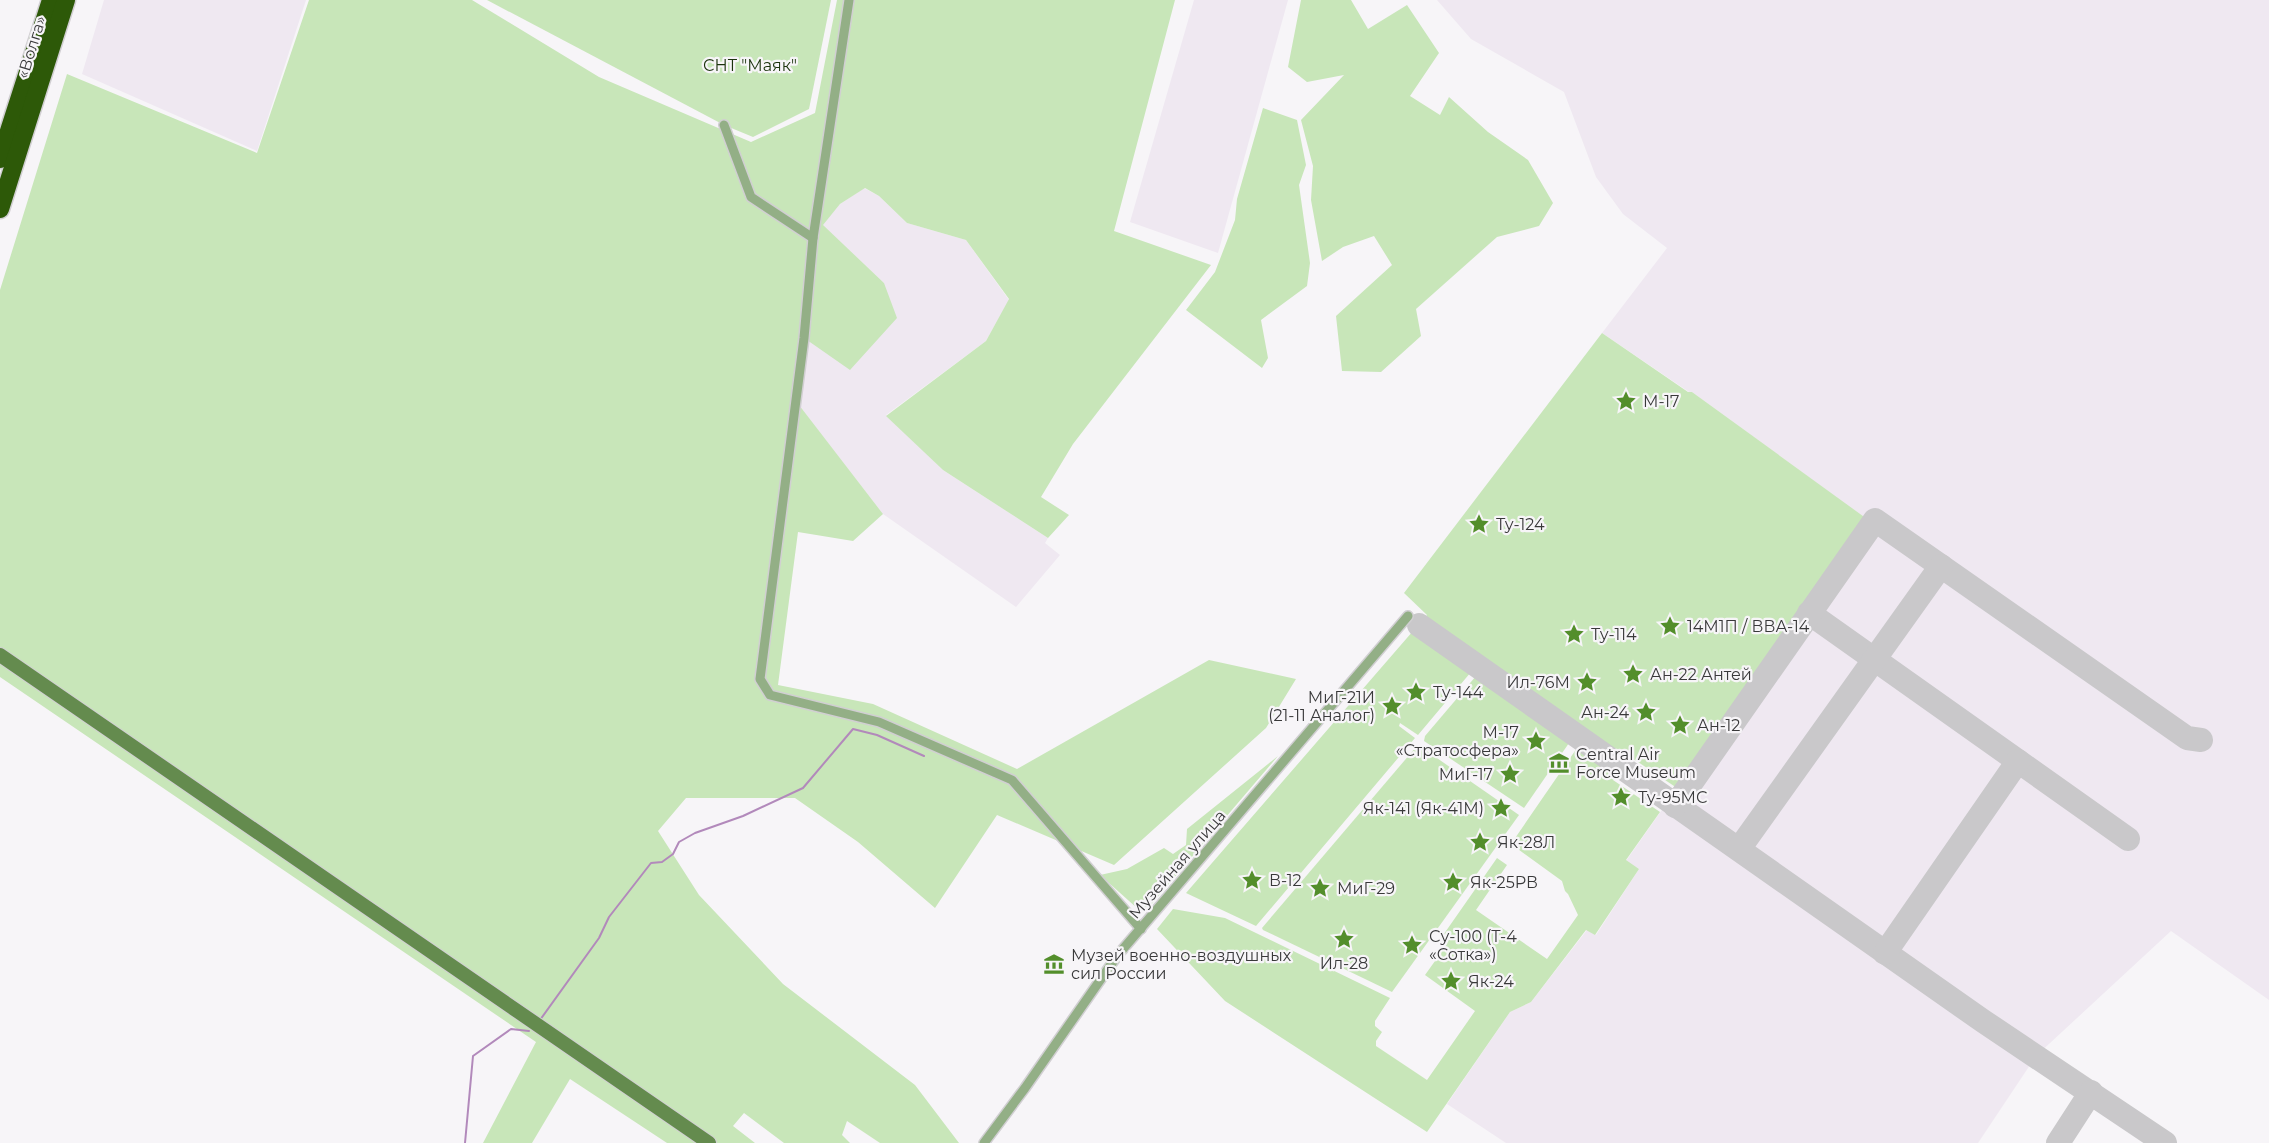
<svg xmlns="http://www.w3.org/2000/svg" width="2269" height="1143" viewBox="0 0 2269 1143" font-family="Montserrat,sans-serif">
	<rect width="100%" height="100%" fill="#f7f5f8"/>
	<!-- built -->
	<g fill="#efe8f1">
		<polygon points="104,0 306,0 257,151 82,74"/>
		<polygon points="1194,0 1288,0 1218,253 1130,222"/>
		<polygon points="1437,0 2269,0 2269,1000 2171,931 2036,1056 1978,1143 1506,1143 1447,1104 1510,1012 1531,1002 1587,930 1596,935 1639,869 1626,861 1866,519 1692,392 1689,392 1602,333 1667,248 1623,214 1596,177 1564,92 1471,39"/>
		<polygon points="864,188 879,196 907,223 966,240 1009,300 986,341 886,415 943,470 1048,538 1045,543 1060,555 1016,607 883,514 799,406 807,340 884,283 822,225 840,204"/>
	</g>
	<!-- green -->
	<g fill="#c8e6b9">
		<polygon points="309,0 472,0 599,77 751,142 815,113 837,0 1175,0 1114,231 1211,265 1073,444 1041,497 1069,515 1048,538 943,470 886,416 986,341 1009,299 966,240 907,223 879,196 865,188 840,204 823,225 884,283 897,318 850,370 807,340 799,405 883,514 853,541 798,532 778,685 873,704 1017,769 1209,660 1296,679 1266,728 1114,865 997,815 935,908 858,842 795,798 686,798 658,831 699,895 783,984 915,1085 959,1143 880,1143 847,1121 842,1135 850,1143 784,1143 744,1113 733,1126 755,1143 667,1143 570,1079 532,1143 483,1143 536,1042 0,677 0,290 67,74 257,153"/>
		<polygon points="487,0 831,0 809,109 753,137 724,125"/>
		<polygon points="1301,0 1351,0 1368,29 1407,5 1439,53 1410,96 1440,115 1449,97 1488,132 1528,160 1553,203 1539,226 1497,237 1416,309 1421,336 1381,372 1342,371 1336,316 1392,265 1374,236 1343,247 1322,261 1311,200 1313,166 1301,120 1344,75 1307,82 1288,67"/>
		<polygon points="1263,108 1297,120 1306,165 1299,185 1310,263 1307,286 1261,320 1268,358 1262,368 1186,310 1215,272 1235,220 1237,199"/>
		<polygon points="1602,333 1688,392 1692,392 1867,519 1677,788 1635,760 1626,761 1424,619 1427,615 1404,593"/>
		<polygon points="1413,631 1471,672 1418,735 1400,723 1399,726 1415,738 1256,926 1186,893"/>
		<polygon points="1476,676 1479,676 1569,740 1569,743 1524,808 1424,741 1425,736"/>
		<polygon points="1416,747 1421,747 1519,815 1392,992 1263,930 1262,928"/>
		<polygon points="1577,748 1616,774 1613,780 1660,812 1626,860 1639,869 1595,935 1586,930 1531,1002 1510,1012 1427,1132 1225,1001 1157,929 1173,909 1225,918 1390,998 1375,1021 1375,1026 1382,1032 1376,1041 1376,1046 1427,1080 1475,1011 1425,975 1445,947 1439,941 1497,858 1507,865 1476,910 1547,959 1578,915 1568,894 1565,891 1562,881 1511,844"/>
		<polygon points="1278,756 1150,906 1138,909 1100,875 1127,869 1164,848 1173,854 1186,845 1187,829"/>
	</g>
	<g fill="none" stroke-linecap="round" stroke-linejoin="round">
		<!-- stream -->
		<g stroke="#b289bb" stroke-width="2">
			<polyline points="540,1020 599,938 609,917 651,863 662,862 673,854 679,842 695,833 743,816 803,788 853,729 877,735 924,756"/>
			<polyline points="465,1143 473,1056 511,1029 529,1031"/>
		</g>
		<!-- taxiway -->
		<g stroke="#c9c8ca" stroke-width="24">
			<polyline points="1809,613 2128,839"/>
			<polyline points="1419,625 1983,1021 2165,1143"/>
			<polyline points="1675,806 1875,520 2187,738 2201,740"/>
			<polyline points="1739,849 1941,566"/>
			<polyline points="1885,953 2018,761"/>
			<polyline points="2058,1143 2091,1092"/>
		</g>
		<!-- street casing -->
		<g stroke="#d1cfd2" stroke-width="12">
			<g id="street">
				<polyline points="849,0 813,238 804,338 760,679 770,695 879,722 1012,780 1141,929"/>
				<polyline points="724,125 751,197 813,238"/>
				<polyline points="984,1143 1025,1088 1117,956 1408,616"/>
			</g>
		</g>
		<!-- secondary casing -->
		<g stroke="#d1cfd2" stroke-width="16">
			<polyline id="secondary" points="0,655 709,1143"/>
		</g>
		<!-- highway casing -->
		<g stroke="#d1cfd2" stroke-width="21">
			<g id="highway">
				<polyline points="0,159 51,0"/>
				<polyline points="0,209 66,0"/>
			</g>
		</g>
		<!-- street -->
		<use href="#street" stroke="#93af86" stroke-width="9"/>
		<!-- secondary -->
		<use href="#secondary" stroke="#648b4e" stroke-width="14"/>
		<!-- highway -->
		<use href="#highway" stroke="#2d5908" stroke-width="18"/>
	</g>
	<!-- icons -->
	<defs>
		<g id="sight-bare" transform="scale(1.62)"><path d="M0-6L1.8-2.2L6-1.7L2.9 1.2L3.7 5.4L0 3.3L-3.7 5.4L-2.9 1.2L-6-1.7L-1.8-2.2Z" fill="#538e2b" stroke="#f7f5f8" stroke-width="2.5" paint-order="stroke"/></g>
		<g id="museum-bare" transform="scale(1.62)"><path d="M0-6L6-3V-2H-6V-3ZM-5-1h2V3h-2ZM-1-1h2V3h-2ZM3-1h2V3H3ZM-6 4H6V6H-6Z" fill="#538e2b" stroke="#f7f5f8" stroke-width="2.5" paint-order="stroke"/></g>
	</defs>
	<g fill-rule="evenodd">
		<use href="#sight-bare" x="1626" y="401"/>
		<use href="#sight-bare" x="1479" y="524"/>
		<use href="#sight-bare" x="1670" y="626"/>
		<use href="#sight-bare" x="1574" y="634"/>
		<use href="#sight-bare" x="1633" y="674"/>
		<use href="#sight-bare" x="1587" y="682"/>
		<use href="#sight-bare" x="1416" y="692"/>
		<use href="#sight-bare" x="1392" y="706"/>
		<use href="#sight-bare" x="1646" y="712"/>
		<use href="#sight-bare" x="1680" y="725"/>
		<use href="#sight-bare" x="1536" y="741"/>
		<use href="#museum-bare" x="1559" y="763"/>
		<use href="#sight-bare" x="1510" y="774"/>
		<use href="#sight-bare" x="1621" y="797"/>
		<use href="#sight-bare" x="1501" y="808"/>
		<use href="#sight-bare" x="1480" y="842"/>
		<use href="#sight-bare" x="1252" y="880"/>
		<use href="#sight-bare" x="1453" y="882"/>
		<use href="#sight-bare" x="1320" y="888"/>
		<use href="#sight-bare" x="1344" y="939"/>
		<use href="#sight-bare" x="1412" y="945"/>
		<use href="#museum-bare" x="1054" y="964"/>
		<use href="#sight-bare" x="1451" y="981"/>
	</g>
	<g text-anchor="middle" stroke-width="4.5" stroke-linejoin="round" paint-order="stroke">
		<!-- street labels -->
		<g font-size="16" fill="#39393a" stroke="#f7f5f8">
			<text transform="translate(31 47) rotate(-73)" y="6">«Волга»</text>
			<text transform="translate(1177 864) rotate(-49)" y="6">Музейная улица</text>
		</g>
		<!-- park labels -->
		<g font-size="16" fill="#1b330c" stroke="#f7f5f8">
			<text x="750" y="71">СНТ "Маяк"</text>
		</g>
		<!-- poi labels -->
		<g font-size="16" fill="#39393a" stroke="#f7f5f8" text-anchor="start">
			<text x="1643" y="407">М-17</text>
			<text x="1496" y="530">Ту-124</text>
			<text x="1687" y="632">14М1П / ВВА-14</text>
			<text x="1591" y="640">Ту-114</text>
			<text x="1650" y="680">Ан-22 Антей</text>
			<text x="1570" y="688" text-anchor="end">Ил-76М</text>
			<text x="1433" y="698">Ту-144</text>
			<text x="1375" y="703" text-anchor="end">МиГ-21И<tspan x="1375" dy="18">(21-11 Аналог)</tspan></text>
			<text x="1629" y="718" text-anchor="end">Ан-24</text>
			<text x="1697" y="731">Ан-12</text>
			<text x="1519" y="738" text-anchor="end">М-17<tspan x="1519" dy="18">«Стратосфера»</tspan></text>
			<text x="1576" y="760">Central Air<tspan x="1576" dy="18">Force Museum</tspan></text>
			<text x="1493" y="780" text-anchor="end">МиГ-17</text>
			<text x="1638" y="803">Ту-95МС</text>
			<text x="1484" y="814" text-anchor="end">Як-141 (Як-41М)</text>
			<text x="1497" y="848">Як-28Л</text>
			<text x="1269" y="886">В-12</text>
			<text x="1470" y="888">Як-25РВ</text>
			<text x="1337" y="894">МиГ-29</text>
			<text x="1429" y="942">Су-100 (Т-4<tspan x="1429" dy="18">«Сотка»)</tspan></text>
			<text x="1071" y="961">Музей военно-воздушных<tspan x="1071" dy="18">сил России</tspan></text>
			<text x="1344" y="969" text-anchor="middle">Ил-28</text>
			<text x="1468" y="987">Як-24</text>
		</g>
	</g>
</svg>
